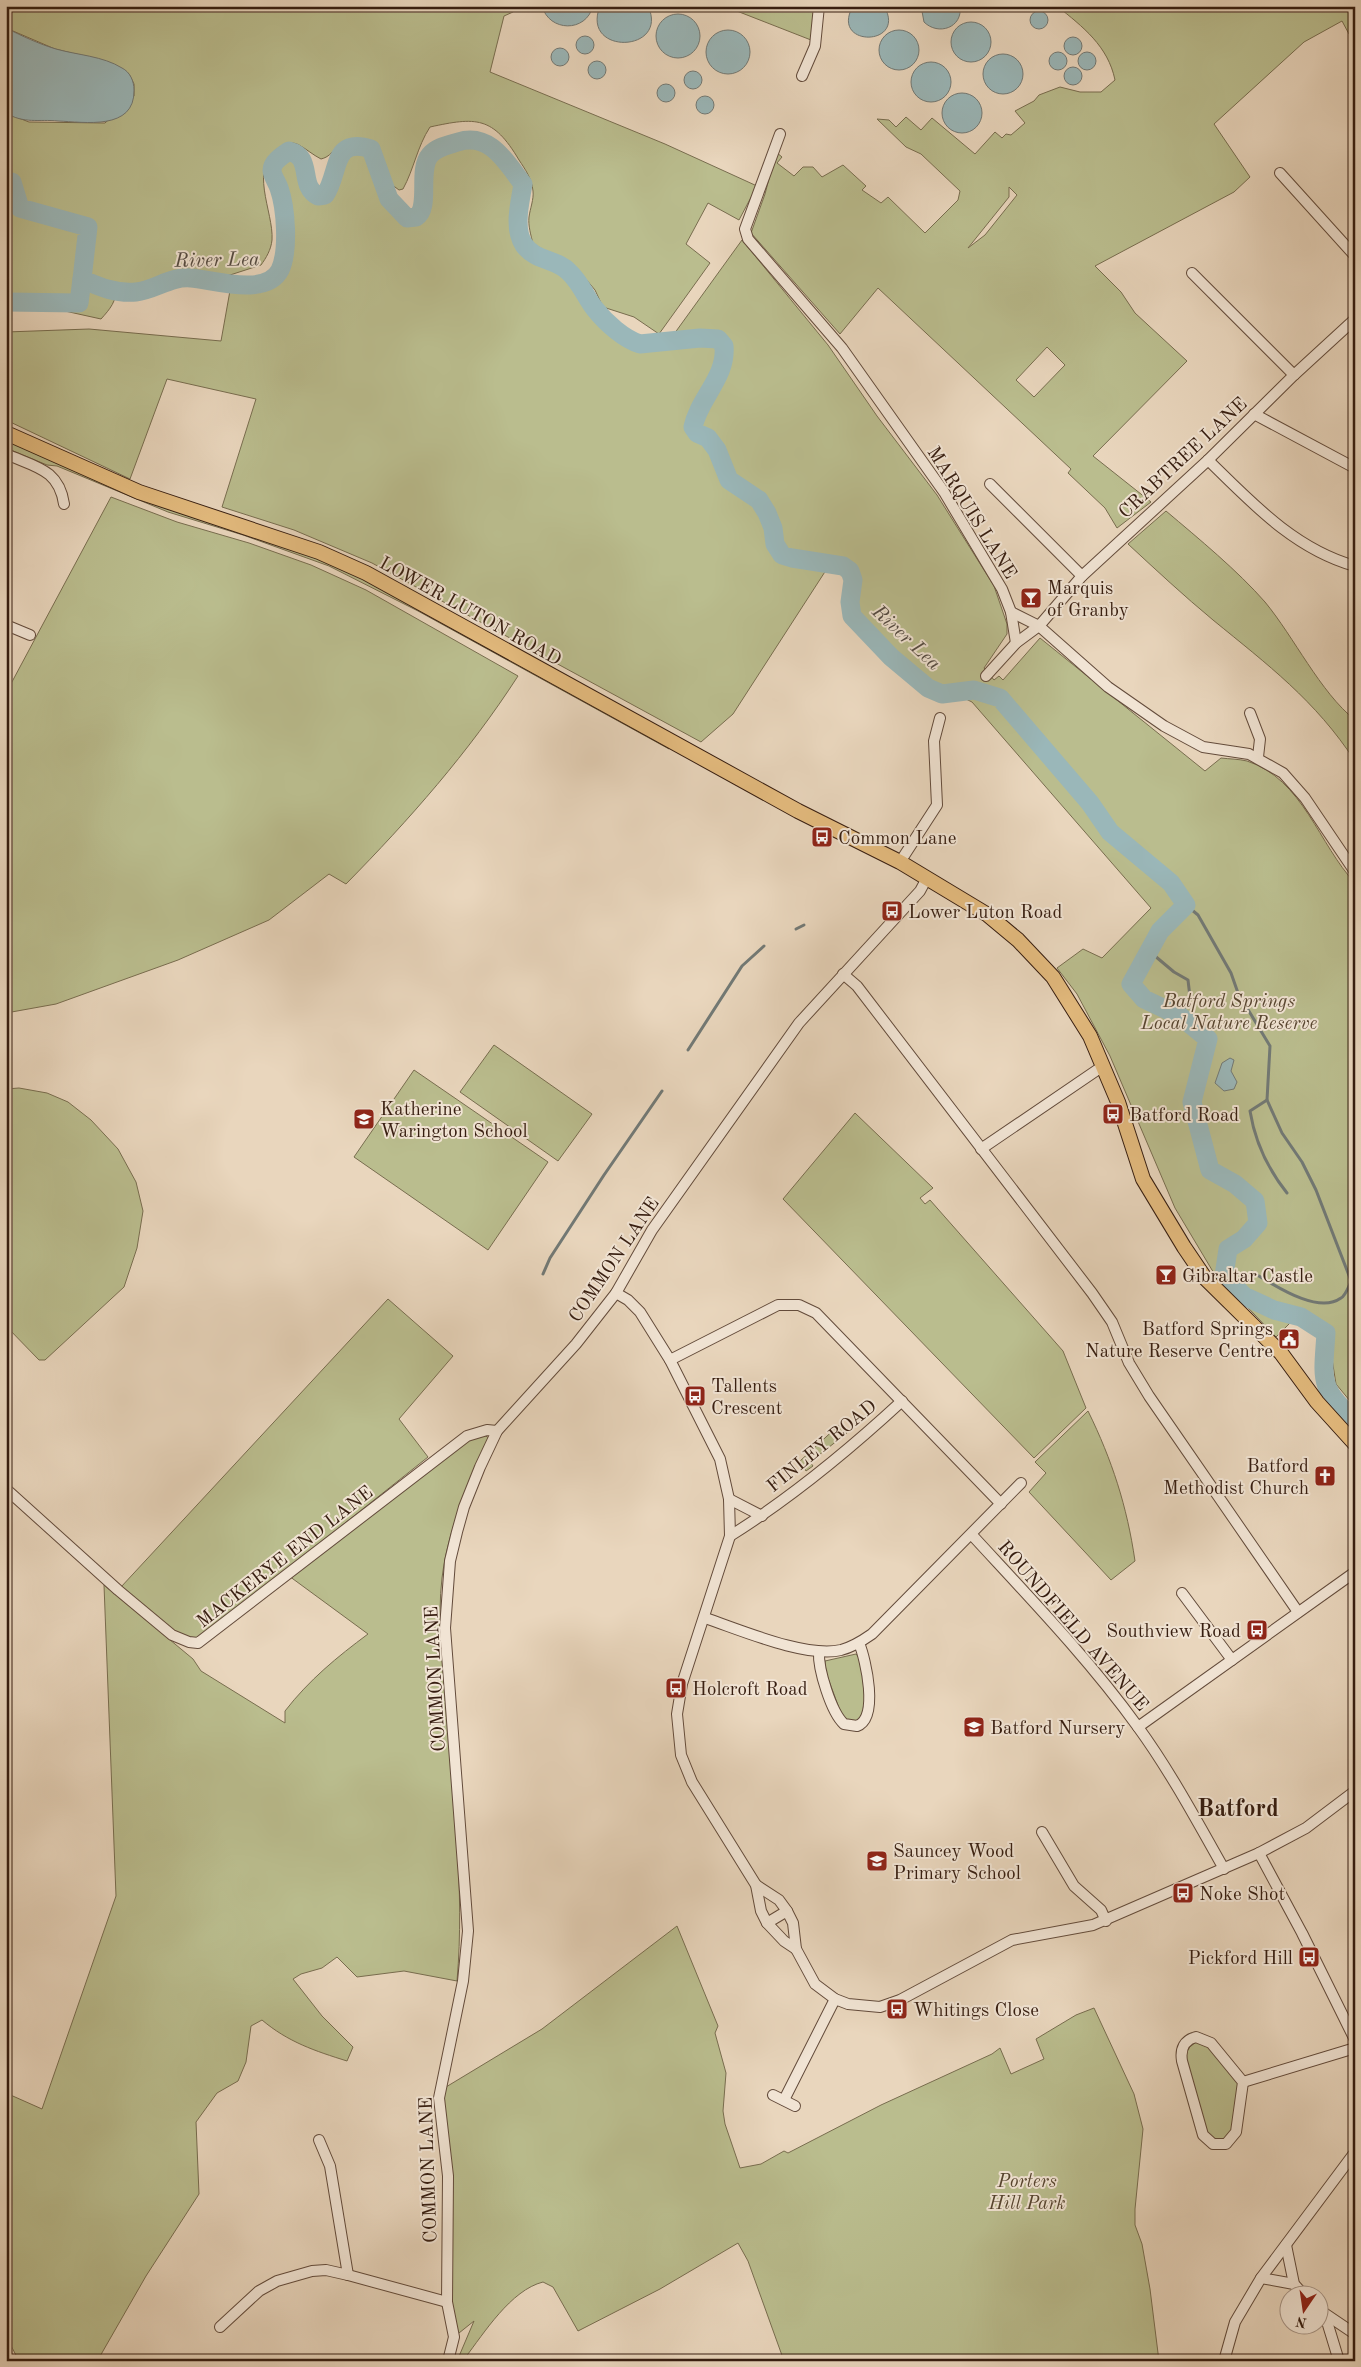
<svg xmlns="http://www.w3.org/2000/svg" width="1361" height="2367" viewBox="0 0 1361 2367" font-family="'Old Standard TT',serif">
	<rect width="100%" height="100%" fill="#e9d6bd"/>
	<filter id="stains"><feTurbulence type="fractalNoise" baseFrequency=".004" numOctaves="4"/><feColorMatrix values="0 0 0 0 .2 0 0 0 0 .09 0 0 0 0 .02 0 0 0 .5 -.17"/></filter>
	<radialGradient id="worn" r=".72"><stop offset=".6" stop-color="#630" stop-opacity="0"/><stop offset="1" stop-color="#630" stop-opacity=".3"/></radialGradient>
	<!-- green -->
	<g fill="#babd8e" stroke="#786d4f" fill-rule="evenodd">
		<path d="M 6,6 L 520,6 L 513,12 L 504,16 L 490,72 L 665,144 L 757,186 L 739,220 L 708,203 L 686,244 L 710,263 L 659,334 L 634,317 L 603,307 L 595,290 L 575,266 L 533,244 C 531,235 528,226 529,217 C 530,209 534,199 533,191 C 532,179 525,169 519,160 C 493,116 476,117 430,127 C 417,147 414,169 403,189 L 399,190 L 391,184 L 378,148 C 364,140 351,136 337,147 C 331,153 329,157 321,159 C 313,155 305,148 299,145 C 292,141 286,144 280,147 C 247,166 274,212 272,240 C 271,250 266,258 261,265 L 230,275 L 209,277 L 194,273 L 175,274 L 142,288 L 116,287 C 117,301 110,309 101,319 L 6,298 L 6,125 L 9,126 L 11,123 L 7,121 L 6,123 L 6,113 L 29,122 L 105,123 L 134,96 L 134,84 L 129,74 L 97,59 L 55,49 L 6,28 Z"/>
		<polygon points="724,6 816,6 811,40"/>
		<path d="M 1057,6 L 1355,6 L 1355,32 L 1349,34 L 1342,21 L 1304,42 L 1214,124 L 1250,177 L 1234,192 L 1095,266 L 1121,292 L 1135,313 L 1187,361 L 1093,456 L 1151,502 L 1117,528 L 1105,508 L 1068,473 L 1071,469 L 878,288 L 840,334 L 751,233 L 765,194 L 776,152 L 782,157 L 777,163 L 794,176 L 803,167 L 813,167 L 822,177 L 843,165 L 866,186 L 862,190 L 881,203 L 888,197 L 925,233 L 958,200 L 960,191 L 921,154 L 906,147 L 877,119 L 889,120 L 896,127 L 906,117 L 921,130 L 932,118 L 975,154 L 995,132 L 1002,138 L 1006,134 L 1011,135 L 1025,123 L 1015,111 L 1034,101 L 1039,95 L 1060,87 L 1080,92 L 1101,92 L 1115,80 C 1108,46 1083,27 1057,6 ZM 1009,187 L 1017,195 L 985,235 L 968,248 L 1009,197 ZM 1047,347 L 1065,365 L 1034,397 L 1016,380 Z"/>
		<path d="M 476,139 C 498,147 509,166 523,184 C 520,203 514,227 524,244 C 533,260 553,258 566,268 C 579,279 585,295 594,308 C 602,319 626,341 638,343 C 648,345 659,342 669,341 L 742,240 L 828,345 L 877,416 L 937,495 L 994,586 L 1007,624 L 1007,634 L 984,668 L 994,680 L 999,676 L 1003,680 L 1040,638 L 1205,771 L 1221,758 C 1229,759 1239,759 1247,761 C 1303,779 1319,845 1355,883 L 1355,1407 L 1336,1384 L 1329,1340 L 1301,1312 L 1276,1337 L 1212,1270 L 1175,1208 L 1110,1056 L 1077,994 L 1057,968 L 1083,949 L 1102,958 L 1151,908 L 972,702 C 967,700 960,695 955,694 C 945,692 938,693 929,688 C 908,677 867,637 853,617 C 839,598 873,569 830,564 L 733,714 L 701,742 L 372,563 L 294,530 L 222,507 L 256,399 L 167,379 L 130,479 L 6,420 L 6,332 L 89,329 L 221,341 L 231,285 C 243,284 262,287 273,279 C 292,264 286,210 280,189 C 278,182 271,175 273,167 C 275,161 284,155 289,151 C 314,157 298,186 318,196 L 325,195 C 340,174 331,136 371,149 L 389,199 L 407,218 L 416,217 C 442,202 390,147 476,139 Z"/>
		<polygon points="6,439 343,568 668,746 669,749 418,611 329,566 243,535 168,512 57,466 47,465 6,448"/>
		<path d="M 111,497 L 177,522 L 249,543 L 311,565 L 366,590 L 518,676 C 469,752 409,820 346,884 L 329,874 L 269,920 L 178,960 L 56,1004 L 6,1013 L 6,693 Z"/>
		<path d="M 1166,511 C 1198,538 1238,571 1265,602 C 1294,637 1320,692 1355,720 L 1355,761 C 1315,700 1268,665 1213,620 C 1184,596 1156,570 1128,544 Z"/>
		<polygon points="494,1045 592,1114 558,1161 460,1092"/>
		<polygon points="414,1070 548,1162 488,1250 354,1157"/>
		<polygon points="19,1088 47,1093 68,1102 91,1120 118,1149 136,1182 143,1211 137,1248 124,1287 45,1360 39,1360 6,1326 6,1089"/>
		<polygon points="855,1113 933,1188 920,1198 925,1204 930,1200 1063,1351 1086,1408 1034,1458 783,1199"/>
		<path d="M 388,1299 L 453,1356 L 399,1419 L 428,1457 L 201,1638 C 170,1640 142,1605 121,1587 Z"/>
		<path d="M 1088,1411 C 1112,1460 1127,1506 1135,1561 L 1111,1580 L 1029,1492 L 1046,1473 L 1035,1462 Z"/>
		<polygon points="839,1425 847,1433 810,1462 813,1466 806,1471 800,1461"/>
		<path d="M 484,1435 L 489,1438 L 489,1443 C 467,1485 448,1530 442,1578 C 437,1619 443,1664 446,1706 C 453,1798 465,1889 457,1981 L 404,1971 L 357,1977 L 337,1957 L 322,1968 L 301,1974 L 293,1979 L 322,2016 L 353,2047 L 347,2061 C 315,2051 288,2042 262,2020 L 251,2026 L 246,2062 L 238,2081 L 217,2093 L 196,2122 L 199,2194 L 146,2276 L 99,2358 L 102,2361 L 19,2361 L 6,2336 L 6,2093 L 42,2109 L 116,1896 L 104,1585 L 193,1659 L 201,1671 L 285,1723 L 285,1711 C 309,1680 337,1657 368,1634 L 289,1576 L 371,1516 L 471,1439 Z"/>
		<polygon points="856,1654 861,1660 866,1710 858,1722 848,1722 842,1716 825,1670 825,1661"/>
		<path d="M 677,1926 L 718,2026 L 715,2033 L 726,2073 L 723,2111 L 725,2124 L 740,2168 L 761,2164 L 784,2151 L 788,2153 L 881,2105 L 992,2054 L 1000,2048 L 1011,2074 L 1044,2059 L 1036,2039 L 1076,2015 L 1094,2008 L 1134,2094 L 1143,2129 L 1135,2209 L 1135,2225 L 1142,2244 L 1150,2289 L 1159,2361 L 784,2361 L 748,2261 L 738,2243 L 660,2289 L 578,2331 L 553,2287 L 543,2282 C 511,2290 484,2333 465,2358 L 465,2361 L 457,2361 L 474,2321 L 454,2337 L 447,2302 L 441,2090 L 542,2029 Z"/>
		<polygon points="1196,2042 1210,2048 1238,2083 1239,2088 1232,2131 1222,2141 1215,2140 1204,2130 1185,2061 1186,2050"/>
	</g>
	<!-- water -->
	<g fill="#9ab7b9" stroke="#727975">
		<path d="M 542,6 L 593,6 C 586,33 549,32 542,6 Z"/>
		<path d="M 600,6 L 648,6 C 670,53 580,56 600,6 Z"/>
		<path d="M 853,6 L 884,6 C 908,47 829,48 853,6 Z"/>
		<path d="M 921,6 L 960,6 C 963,28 938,36 924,22 Z"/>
		<circle cx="1039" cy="20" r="9"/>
		<circle cx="678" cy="36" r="22"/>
		<circle cx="971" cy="42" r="20"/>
		<path d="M 6,28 C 22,36 39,44 56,49 C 77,55 103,56 122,68 C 130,72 134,81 134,90 C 135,131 84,122 58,121 C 39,119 24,124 6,113 Z"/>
		<circle cx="728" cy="52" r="22"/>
		<circle cx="899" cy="50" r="20"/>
		<circle cx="585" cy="45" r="9"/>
		<circle cx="1073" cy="46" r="9"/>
		<circle cx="560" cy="57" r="9"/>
		<circle cx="1087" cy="61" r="9"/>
		<circle cx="1058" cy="61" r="9"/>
		<circle cx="1003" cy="74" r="20"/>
		<circle cx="597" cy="70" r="9"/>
		<circle cx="931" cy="82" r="20"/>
		<circle cx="1073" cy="76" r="9"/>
		<circle cx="693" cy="80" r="9"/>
		<circle cx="666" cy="93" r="9"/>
		<circle cx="962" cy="113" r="20"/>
		<circle cx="705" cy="105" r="9"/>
		<polygon points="1230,1058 1234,1060 1231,1071 1237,1082 1234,1089 1224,1091 1215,1083 1222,1063"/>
	</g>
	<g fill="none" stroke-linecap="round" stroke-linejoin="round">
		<!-- stream -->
		<g stroke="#727975" stroke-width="3">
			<polyline points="1186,905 1198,915 1231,973 1238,993 1270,1046 1267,1100 1282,1133 1302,1162 1316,1190 1355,1291"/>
			<polyline points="796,929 804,925"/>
			<polyline points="1149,951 1174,972 1188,980 1190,997 1180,1016"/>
			<polyline points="688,1050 742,966 764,946"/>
			<path d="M 1267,1100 L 1250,1111 C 1255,1142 1267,1168 1287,1193"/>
			<path d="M 1252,1272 C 1273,1284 1317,1315 1341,1298 C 1346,1295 1348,1287 1351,1282"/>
			<polyline points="543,1274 550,1258 604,1175 662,1091"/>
		</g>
		<!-- river -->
		<g stroke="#9ab7b9" stroke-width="19">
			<path d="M 6,186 L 12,182 L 20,208 L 88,227 L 82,279 C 99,287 117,294 136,292 C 155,290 171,276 191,278 C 214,280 266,297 280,270 C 289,251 286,208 279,188 C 277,182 272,176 272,170 C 272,162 283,155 289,151 C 314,157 298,186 318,196 L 325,195 C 340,174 331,136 371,149 L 389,199 L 407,218 L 416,217 C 431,208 417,170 430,155 C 437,147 448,145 458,142 C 490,132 506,162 523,184 C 520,203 513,228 524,245 C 535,261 557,259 569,272 C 581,283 586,298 595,309 C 606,323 624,339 640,344 L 700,338 L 718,339 L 724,346 C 727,377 699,398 693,427 L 697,433 L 708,438 L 717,450 L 729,480 L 759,500 L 767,513 L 773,528 L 775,544 L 782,555 L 792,558 L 843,566 L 850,571 L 853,580 L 850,602 L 852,616 L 891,657 L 928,688 L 942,694 L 974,690 L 1000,698 L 1090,803 L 1110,832 L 1171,883 L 1186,905 L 1160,931 L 1131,984 L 1144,999 L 1180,1016 L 1208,1039 L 1192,1102 L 1210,1170 L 1235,1184 L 1255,1201 L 1258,1223 L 1244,1239 L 1228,1249 L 1224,1276 L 1244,1296 L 1274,1310 L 1301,1317 L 1326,1333 C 1323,1379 1318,1388 1355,1420"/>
			<polyline points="6,302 79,303 82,279"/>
		</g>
		<!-- minor casing -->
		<g stroke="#634b3b" stroke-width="12">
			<g id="minor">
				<polyline points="802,76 815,46 819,6"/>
				<polyline points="780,134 745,229 748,239 842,348 944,492 1002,589 1011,612 1016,643"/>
				<polyline points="1280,173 1355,256"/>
				<polyline points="1192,273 1294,375"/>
				<polyline points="1254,414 1355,468"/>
				<path d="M 6,454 C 35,467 59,469 64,504"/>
				<path d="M 1208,460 C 1251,502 1294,549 1355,566"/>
				<polyline points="990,484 1082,576"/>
				<polyline points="1011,612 1039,626 1108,687 1164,726 1203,747 1249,754 1283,773 1305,798 1355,872"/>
				<polyline points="6,625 30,635"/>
				<polyline points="986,676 1016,643 1039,626 1082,576 1206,462 1294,375 1355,319"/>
				<polyline points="1250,713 1260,739 1258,757"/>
				<polyline points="900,862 937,805 934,741 940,718"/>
				<polyline points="843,974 857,986 1092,1293 1112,1322 1129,1363 1149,1396 1298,1612"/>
				<polyline points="981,1149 1103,1066"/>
				<polyline points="616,1293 628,1300 640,1312 670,1360 720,1459 729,1499 730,1536 682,1684 677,1714 681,1755 692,1782 756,1885 761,1911 767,1923 784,1941 796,1949"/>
				<polyline points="670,1360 778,1305 799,1305 816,1313 1001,1504"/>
				<polyline points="6,1489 118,1590 172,1635 189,1642 198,1643 467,1436 487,1430 497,1431"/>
				<polyline points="729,1499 762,1516"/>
				<path d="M 972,1535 C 1029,1597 1088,1658 1138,1727 C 1170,1771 1197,1821 1224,1869"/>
				<path d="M 730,1536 C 789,1499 850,1449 902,1401"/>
				<polyline points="1182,1593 1232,1660"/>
				<path d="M 705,1618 C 741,1630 805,1658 841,1650 C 853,1647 862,1641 872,1634 L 1021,1483"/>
				<path d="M 819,1652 C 818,1669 831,1712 844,1724 L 857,1726 C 879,1718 866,1660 859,1643"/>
				<polyline points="1138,1727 1355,1572"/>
				<polyline points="1042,1832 1074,1886 1101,1910 1106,1921"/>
				<polyline points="1259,1853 1302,1933 1355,2040"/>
				<polyline points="756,1885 779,1900 787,1911 793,1923 796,1949 815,1984 835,1999 848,2004 880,2007 900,2000 1012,1940 1093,1925 1259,1853 1306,1828 1355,1791"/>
				<polyline points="767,1923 787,1911"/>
				<path d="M 1196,2037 L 1211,2043 L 1243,2082 L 1236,2132 L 1226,2144 L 1213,2144 L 1203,2135 L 1182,2061 C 1180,2049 1184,2040 1196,2037 Z"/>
				<polyline points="1243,2082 1355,2048"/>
				<polyline points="773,2095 795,2106"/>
				<polyline points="784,2100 835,1999"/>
				<polyline points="319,2140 330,2166 348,2275"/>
				<polyline points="1286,2245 1294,2284 1303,2294"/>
				<polyline points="1261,2278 1294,2284"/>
				<polyline points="1318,2309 1355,2334"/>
				<polyline points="1325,2315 1339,2361"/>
				<polyline points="220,2327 259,2291 277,2281 312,2271 326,2270 348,2275 447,2302"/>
				<polyline points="448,2361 454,2337 447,2302 448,2176 439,2098 463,1981 468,1931 445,1628 450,1561 457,1532 464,1507 480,1467 497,1431 576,1344 616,1293 652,1230 799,1023 920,891 927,878"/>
				<polyline points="1224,2361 1235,2322 1261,2278 1355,2152"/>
			</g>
		</g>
		<!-- major casing -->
		<g stroke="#361d10" stroke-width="16">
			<polyline id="major" points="6,433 139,492 319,552 366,573 798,811 900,862 988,915 1018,940 1053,977 1090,1036 1118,1102 1143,1179 1184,1247 1205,1278 1281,1353 1317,1402 1355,1444"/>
		</g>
		<!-- minor -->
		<use href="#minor" stroke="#f1e4d4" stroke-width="10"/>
		<!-- major -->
		<use href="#major" stroke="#e4bb7e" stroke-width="14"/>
	</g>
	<!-- icons -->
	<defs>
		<g id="bar-square" transform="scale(1.125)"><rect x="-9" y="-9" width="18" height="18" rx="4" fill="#8f2418" stroke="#f1e4d4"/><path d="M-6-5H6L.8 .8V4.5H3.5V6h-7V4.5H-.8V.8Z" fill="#fff"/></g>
		<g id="bus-square" transform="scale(1.125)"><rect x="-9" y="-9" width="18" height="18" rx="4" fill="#8f2418" stroke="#f1e4d4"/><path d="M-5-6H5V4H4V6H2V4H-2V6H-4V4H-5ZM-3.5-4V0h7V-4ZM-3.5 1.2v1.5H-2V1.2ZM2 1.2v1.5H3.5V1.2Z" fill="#fff"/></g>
		<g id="school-square" transform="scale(1.125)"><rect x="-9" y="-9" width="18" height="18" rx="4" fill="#8f2418" stroke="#f1e4d4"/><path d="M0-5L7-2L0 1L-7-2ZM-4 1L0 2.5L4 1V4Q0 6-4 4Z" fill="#fff"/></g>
		<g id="civic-square" transform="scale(1.125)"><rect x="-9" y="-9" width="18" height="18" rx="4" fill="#8f2418" stroke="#f1e4d4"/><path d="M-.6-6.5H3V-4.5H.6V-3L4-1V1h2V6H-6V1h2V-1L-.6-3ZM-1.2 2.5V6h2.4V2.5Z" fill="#fff"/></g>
		<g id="church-square" transform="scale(1.125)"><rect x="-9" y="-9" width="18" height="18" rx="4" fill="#8f2418" stroke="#f1e4d4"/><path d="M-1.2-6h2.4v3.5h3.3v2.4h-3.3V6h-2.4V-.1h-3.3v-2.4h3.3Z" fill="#fff"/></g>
	</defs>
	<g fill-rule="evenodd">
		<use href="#bar-square" x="1031" y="598"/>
		<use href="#bus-square" x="822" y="837"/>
		<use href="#bus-square" x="892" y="911"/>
		<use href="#bus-square" x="1113" y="1114"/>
		<use href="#school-square" x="364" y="1119"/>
		<use href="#bar-square" x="1166" y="1275"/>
		<use href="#civic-square" x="1289" y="1339"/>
		<use href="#bus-square" x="695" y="1396"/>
		<use href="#church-square" x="1325" y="1476"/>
		<use href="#bus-square" x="1257" y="1630"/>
		<use href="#bus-square" x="676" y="1688"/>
		<use href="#school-square" x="974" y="1727"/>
		<use href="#school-square" x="877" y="1861"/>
		<use href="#bus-square" x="1183" y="1893"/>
		<use href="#bus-square" x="1309" y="1957"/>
		<use href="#bus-square" x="897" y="2009"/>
	</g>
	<g text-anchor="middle" stroke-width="4" stroke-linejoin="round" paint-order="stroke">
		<!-- street labels -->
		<g font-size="19" fill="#361d10" stroke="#f1e4d4">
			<text transform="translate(1182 457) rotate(-43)" y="7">CRABTREE LANE</text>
			<text transform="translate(973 512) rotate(58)" y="7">MARQUIS LANE</text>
			<text transform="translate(471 610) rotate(29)" y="7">LOWER LUTON ROAD</text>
			<text transform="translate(613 1259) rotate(-56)" y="7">COMMON LANE</text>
			<text transform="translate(821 1445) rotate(-39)" y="7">FINLEY ROAD</text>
			<text transform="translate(284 1556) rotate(-38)" y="7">MACKERYE END LANE</text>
			<text transform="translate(1074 1625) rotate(49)" y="7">ROUNDFIELD AVENUE</text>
			<text transform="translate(434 1679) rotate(-93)" y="7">COMMON LANE</text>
			<text transform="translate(427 2170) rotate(-92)" y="7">COMMON LANE</text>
		</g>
		<!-- poi labels -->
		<g font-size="19" fill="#361d10" stroke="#f1e4d4" text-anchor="start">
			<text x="1047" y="594">Marquis<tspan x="1047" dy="22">of Granby</tspan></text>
			<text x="838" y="844">Common Lane</text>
			<text x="908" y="918">Lower Luton Road</text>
			<text x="380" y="1115">Katherine<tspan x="380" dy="22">Warington School</tspan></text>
			<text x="1129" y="1121">Batford Road</text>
			<text x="1182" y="1282">Gibraltar Castle</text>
			<text x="1273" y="1335" text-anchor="end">Batford Springs<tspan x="1273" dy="22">Nature Reserve Centre</tspan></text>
			<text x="711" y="1392">Tallents<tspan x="711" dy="22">Crescent</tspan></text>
			<text x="1309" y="1472" text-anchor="end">Batford<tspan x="1309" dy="22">Methodist Church</tspan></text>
			<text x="1241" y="1637" text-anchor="end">Southview Road</text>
			<text x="692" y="1695">Holcroft Road</text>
			<text x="990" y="1734">Batford Nursery</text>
			<text x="893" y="1857">Sauncey Wood<tspan x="893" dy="22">Primary School</tspan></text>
			<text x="1199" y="1900">Noke Shot</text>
			<text x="1293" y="1964" text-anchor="end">Pickford Hill</text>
			<text x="913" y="2016">Whitings Close</text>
		</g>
		<!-- park labels -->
		<g font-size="19" font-style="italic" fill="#574530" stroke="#f1e4d4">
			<text x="1229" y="1007">Batford Springs<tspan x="1229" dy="22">Local Nature Reserve</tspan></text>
			<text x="1027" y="2187">Porters<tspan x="1027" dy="22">Hill Park</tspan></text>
		</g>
		<!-- water labels -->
		<g font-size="20" font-style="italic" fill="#544b43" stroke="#f1e4d4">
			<text transform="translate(217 259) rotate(-1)" y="7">River Lea</text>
			<text transform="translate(907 637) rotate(43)" y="7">River Lea</text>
		</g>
		<!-- district labels -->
		<g font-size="24" font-weight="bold" fill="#361d10" stroke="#f1e4d4">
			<text x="1238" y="1816">Batford</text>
		</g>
	</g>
	<!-- margin -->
	<rect width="1361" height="2367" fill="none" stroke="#e9d6bd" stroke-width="25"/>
	<rect x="8" y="8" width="1346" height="2352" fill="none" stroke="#361d10" stroke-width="2.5"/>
	<rect x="12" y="12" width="1336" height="2342" fill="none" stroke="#361d10"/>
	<!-- north arrow -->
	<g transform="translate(1304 2310) rotate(193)"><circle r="24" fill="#f1e4d4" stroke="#a69486"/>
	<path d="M0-4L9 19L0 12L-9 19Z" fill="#8f2418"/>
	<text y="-8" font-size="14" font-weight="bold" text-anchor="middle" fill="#361d10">N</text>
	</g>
	<rect width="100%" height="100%" filter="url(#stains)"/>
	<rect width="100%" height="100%" fill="url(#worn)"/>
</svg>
